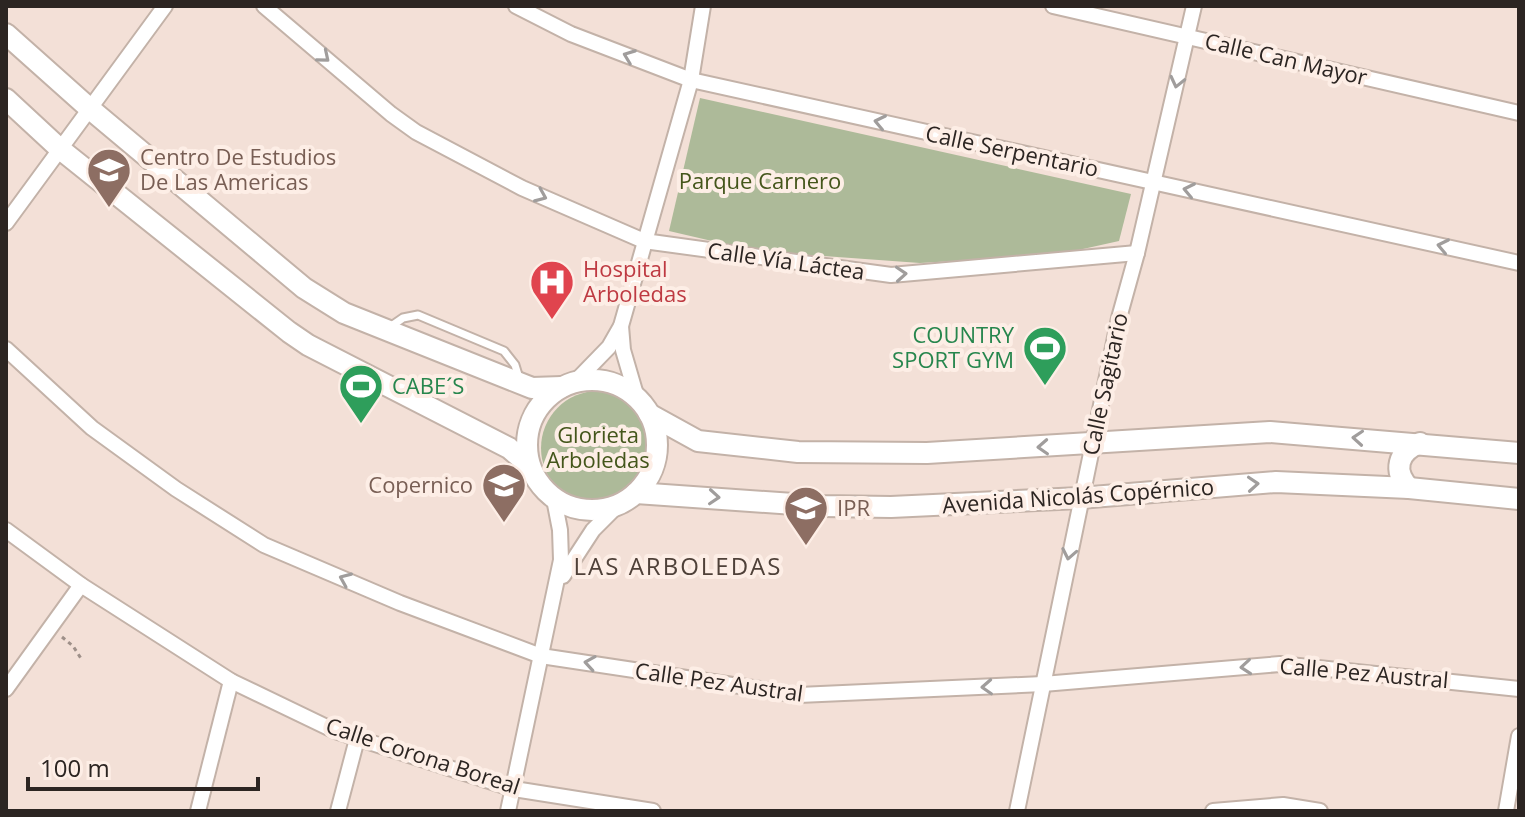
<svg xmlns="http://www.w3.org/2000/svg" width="1525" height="817" viewBox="0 0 1525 817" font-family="'Open Sans',sans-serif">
	<rect width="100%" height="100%" fill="#f3e0d7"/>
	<!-- green -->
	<g fill="#adba99">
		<polygon points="700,98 1131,194 1119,241 1056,255 920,263 755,251 669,231"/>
		<circle cx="598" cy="448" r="57"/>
	</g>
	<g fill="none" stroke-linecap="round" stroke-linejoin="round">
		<!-- service casing -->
		<g stroke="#c3b2a8" stroke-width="11">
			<polyline id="service" points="390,327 403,318 418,315 504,351 515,365 519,378"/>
		</g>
		<!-- minor casing -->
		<g stroke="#c3b2a8" stroke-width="18">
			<g id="minor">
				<polyline points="264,6 391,114 416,132 522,188 644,241 891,275 1137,253"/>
				<polyline points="516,6 571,34 691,80 1519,263"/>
				<polyline points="1053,6 1519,113"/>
				<polyline points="6,223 165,6"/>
				<polyline points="621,326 623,350 637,398"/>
				<polyline points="6,349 92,428 176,489 264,545 400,603 541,656 799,695 1043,684 1280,664 1519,689"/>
				<polyline points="575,382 609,347 621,326 691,80 703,6"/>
				<polyline points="6,530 81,585 231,681 335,731 514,789 653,811"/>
				<polyline points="563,576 593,530 618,505"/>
				<polyline points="6,689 81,585"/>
				<polyline points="198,811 231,681"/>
				<polyline points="338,811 357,739"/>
				<polyline points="508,811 561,560 560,530 554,499"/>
				<polyline points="1017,811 1119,318 1137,253 1194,6"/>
				<polyline points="1213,811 1283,805 1320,811"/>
				<polyline points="1506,811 1519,736"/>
			</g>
		</g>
		<!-- secondary casing -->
		<g stroke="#c3b2a8" stroke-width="24">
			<g id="secondary">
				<polyline points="6,34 89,108 304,288 344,313 532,388 562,387"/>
				<polyline points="6,99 60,149 289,332 308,345 509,448 529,465"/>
				<circle cx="592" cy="445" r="65"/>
				<polyline points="649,414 698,441 798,452 927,453 1270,432 1519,453"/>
				<path d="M 1409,488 C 1393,471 1397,452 1420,443"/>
				<polyline points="636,493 822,506 891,507 1080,498 1276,482 1409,488 1519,499"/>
			</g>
		</g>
		<!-- path -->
		<polyline stroke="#9e9089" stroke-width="3" stroke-dasharray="4 4" stroke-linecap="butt" points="62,637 73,646 82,660"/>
		<!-- service -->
		<use href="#service" stroke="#fff" stroke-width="7"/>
		<!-- minor -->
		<use href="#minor" stroke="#fff" stroke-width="14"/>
		<!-- secondary -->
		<use href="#secondary" stroke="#fff" stroke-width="20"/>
	</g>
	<!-- one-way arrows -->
	<defs><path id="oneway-chevron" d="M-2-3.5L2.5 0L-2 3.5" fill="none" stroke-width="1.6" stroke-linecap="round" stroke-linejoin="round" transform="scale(2)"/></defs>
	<g stroke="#a09d9c">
		<use href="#oneway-chevron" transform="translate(629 56) rotate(-159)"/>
		<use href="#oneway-chevron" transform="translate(324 57) rotate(40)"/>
		<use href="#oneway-chevron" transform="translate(1177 82) rotate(103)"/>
		<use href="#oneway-chevron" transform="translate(880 122) rotate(-168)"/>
		<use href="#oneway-chevron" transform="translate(1189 190) rotate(-168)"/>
		<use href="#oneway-chevron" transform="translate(541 196) rotate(23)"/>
		<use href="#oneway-chevron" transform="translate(1443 246) rotate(-168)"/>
		<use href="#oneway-chevron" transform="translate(901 274) rotate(-4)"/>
		<use href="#oneway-chevron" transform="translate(1358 438) rotate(-176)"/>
		<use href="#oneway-chevron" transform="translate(1043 447) rotate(177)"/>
		<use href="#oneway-chevron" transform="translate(1253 484) rotate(-4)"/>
		<use href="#oneway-chevron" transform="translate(714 497) rotate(4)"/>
		<use href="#oneway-chevron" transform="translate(1069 554) rotate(101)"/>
		<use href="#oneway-chevron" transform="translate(345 579) rotate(-157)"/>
		<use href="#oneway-chevron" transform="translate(590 663) rotate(-171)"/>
		<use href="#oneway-chevron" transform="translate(1246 667) rotate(175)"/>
		<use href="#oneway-chevron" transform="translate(987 687) rotate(177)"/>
	</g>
	<!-- icons -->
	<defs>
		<g id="university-pin" transform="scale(2.3)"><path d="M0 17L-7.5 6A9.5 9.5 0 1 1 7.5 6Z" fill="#8d6e63" stroke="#fdeee6"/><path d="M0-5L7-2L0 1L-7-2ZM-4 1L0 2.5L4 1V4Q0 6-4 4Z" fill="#fff"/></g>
		<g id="hospital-pin" transform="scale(2.3)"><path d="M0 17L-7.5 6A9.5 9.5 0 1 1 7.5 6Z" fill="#e0444e" stroke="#fdeee6"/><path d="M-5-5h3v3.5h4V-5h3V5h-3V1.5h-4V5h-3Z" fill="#fff"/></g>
		<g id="stadium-pin" transform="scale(2.3)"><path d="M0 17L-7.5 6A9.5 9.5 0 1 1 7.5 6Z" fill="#2e9e5b" stroke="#fdeee6"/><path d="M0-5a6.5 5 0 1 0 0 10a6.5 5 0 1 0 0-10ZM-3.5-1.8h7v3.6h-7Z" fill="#fff"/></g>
		<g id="school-pin" transform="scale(2.3)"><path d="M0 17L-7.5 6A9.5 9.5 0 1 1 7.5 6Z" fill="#8d6e63" stroke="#fdeee6"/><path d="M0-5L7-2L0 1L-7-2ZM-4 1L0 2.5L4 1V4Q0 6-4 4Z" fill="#fff"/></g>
	</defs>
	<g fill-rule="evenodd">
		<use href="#university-pin" x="109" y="170"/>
		<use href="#hospital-pin" x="552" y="282"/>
		<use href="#stadium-pin" x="1045" y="348"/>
		<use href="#stadium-pin" x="361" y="386"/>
		<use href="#school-pin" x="504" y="485"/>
		<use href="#school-pin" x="806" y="508"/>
	</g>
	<g text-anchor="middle" stroke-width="8" stroke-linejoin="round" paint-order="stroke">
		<!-- street labels -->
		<g font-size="22" fill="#2c2522" stroke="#fdeee6">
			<text transform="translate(1286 59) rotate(13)" y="8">Calle Can Mayor</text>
			<text transform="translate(1012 151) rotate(12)" y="8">Calle Serpentario</text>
			<text transform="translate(786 261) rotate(8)" y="8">Calle Vía Láctea</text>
			<text transform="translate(1105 384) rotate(-78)" y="8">Calle Sagitario</text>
			<text transform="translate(1078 496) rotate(-4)" y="8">Avenida Nicolás Copérnico</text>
			<text transform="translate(1364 673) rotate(5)" y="8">Calle Pez Austral</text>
			<text transform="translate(719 682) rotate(8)" y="8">Calle Pez Austral</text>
			<text transform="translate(423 756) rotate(18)" y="8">Calle Corona Boreal</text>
		</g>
		<!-- education labels -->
		<g font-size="22" fill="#785e54" stroke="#fdeee6" text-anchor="start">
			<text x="140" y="165">Centro De Estudios<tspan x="140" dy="25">De Las Americas</tspan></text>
			<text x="473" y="493" text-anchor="end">Copernico</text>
			<text x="837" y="516">IPR</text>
		</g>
		<!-- park labels -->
		<g font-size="22" fill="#44561b" stroke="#fdeee6">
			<text x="760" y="189">Parque Carnero</text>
			<text x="598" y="443">Glorieta<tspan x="598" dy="25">Arboledas</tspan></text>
		</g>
		<!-- health labels -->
		<g font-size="22" fill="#be3a42" stroke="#fdeee6" text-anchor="start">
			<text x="583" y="277">Hospital<tspan x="583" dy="25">Arboledas</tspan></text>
		</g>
		<!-- leisure labels -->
		<g font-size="22" fill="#27864d" stroke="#fdeee6" text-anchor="end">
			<text x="1014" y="343">COUNTRY<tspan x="1014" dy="25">SPORT GYM</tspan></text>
			<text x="392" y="394" text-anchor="start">CABE´S</text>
		</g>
		<!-- neighbourhood labels -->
		<g font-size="24" letter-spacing="2" fill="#4f4139" stroke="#fdeee6">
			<text x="678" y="575">LAS ARBOLEDAS</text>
		</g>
	</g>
	<!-- border -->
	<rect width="1525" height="817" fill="none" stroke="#2c2522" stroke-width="16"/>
	<!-- scale -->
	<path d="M28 777v12h230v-12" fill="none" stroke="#2c2522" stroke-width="4"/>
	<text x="40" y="777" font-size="24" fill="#2c2522" stroke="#fdeee6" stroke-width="6" paint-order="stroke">100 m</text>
</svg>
